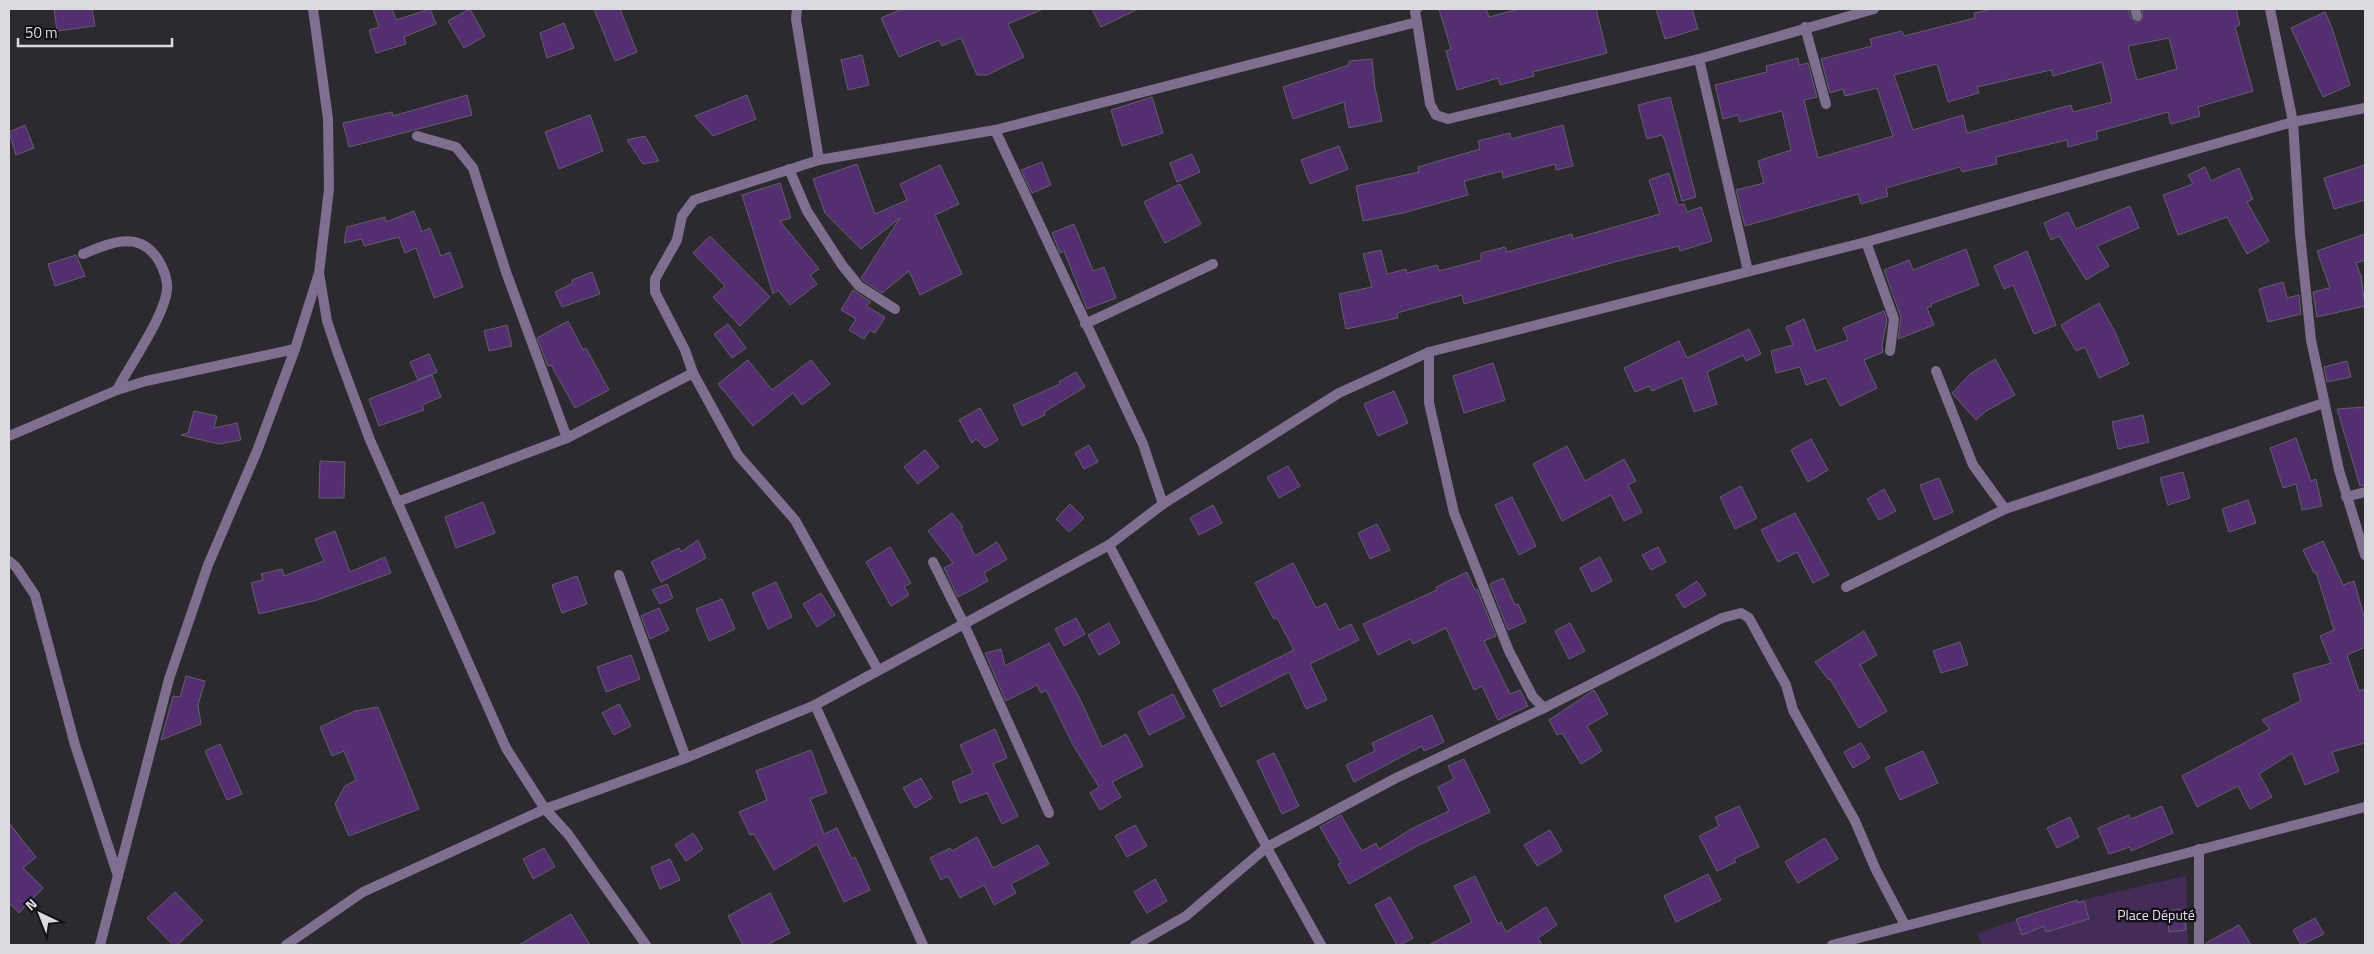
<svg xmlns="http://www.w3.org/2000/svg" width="2374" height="954" viewBox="0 0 2374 954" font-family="'Titillium Web',sans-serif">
	<rect width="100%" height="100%" fill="#2d2931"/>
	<!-- green -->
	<path fill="#442c59" d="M 2186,876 L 2188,945 L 1982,945 L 1977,934 C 2045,907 2115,892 2186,876 Z"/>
	<!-- building -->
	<g fill="#532f71" stroke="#635f68" fill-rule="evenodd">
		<polygon points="54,9 92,9 95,26 57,31"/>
		<polygon points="373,9 392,9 396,20 430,9 436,24 404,37 406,44 376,53 369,30 379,27"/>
		<polygon points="470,9 485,36 464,48 448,21"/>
		<polygon points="594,9 620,9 637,52 615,61"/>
		<polygon points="902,9 1043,9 1008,24 1024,57 987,75 977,75 961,38 942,46 939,40 899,57 881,18"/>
		<polygon points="1092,9 1138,9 1101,27"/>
		<polygon points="1439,9 1486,9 1489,17 1519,9 1596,9 1607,53 1533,72 1534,76 1500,85 1498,78 1457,90 1446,51 1451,49"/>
		<polygon points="1656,9 1692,9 1698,29 1665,39"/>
		<path d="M 1992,9 L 2128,9 L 2131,18 L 2136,23 L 2143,18 L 2142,9 L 2236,9 L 2240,25 L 2235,27 L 2253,91 L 2198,107 L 2200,116 L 2171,124 L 2168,112 L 2096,132 L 2098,139 L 2068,147 L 2067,140 L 1996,157 L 1997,164 L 1962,172 L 1960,167 L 1886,188 L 1888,196 L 1861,204 L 1858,194 L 1745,226 L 1736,190 L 1764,183 L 1758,161 L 1791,150 L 1782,111 L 1740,122 L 1738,115 L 1723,119 L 1715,85 L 1767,72 L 1766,66 L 1798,58 L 1799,65 L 1808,63 L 1817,97 L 1804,100 L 1818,158 L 1893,136 L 1877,88 L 1845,96 L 1843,89 L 1830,93 L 1821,59 L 1872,46 L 1870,39 L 1902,31 L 1904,36 L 1975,18 L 1974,13 ZM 2169,38 L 2177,69 L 2137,80 L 2128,46 ZM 2102,62 L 2112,102 L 2073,112 L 2071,105 L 1967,133 L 1963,115 L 1913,130 L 1894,75 L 1937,64 L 1948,102 L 1979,93 L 1977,87 L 2051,70 L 2053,76 Z"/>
		<polygon points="2325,12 2332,28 2350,85 2323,97 2291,28"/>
		<polygon points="564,23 574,48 547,58 540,33"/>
		<polygon points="862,55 869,85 848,90 841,60"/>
		<polygon points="1372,59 1375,88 1382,121 1349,128 1344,102 1293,119 1283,87 1349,65 1349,61"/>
		<polygon points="467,95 472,115 349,147 343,123 392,112 393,116"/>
		<polygon points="747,95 756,119 713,136 695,116"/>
		<polygon points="1152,97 1163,133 1122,146 1111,110"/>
		<polygon points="1670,97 1696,197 1682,201 1665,141 1662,135 1647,139 1638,105"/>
		<polygon points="590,115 603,151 559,169 545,132"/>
		<polygon points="25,125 34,148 16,155 9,132"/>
		<polygon points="1563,125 1573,166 1556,170 1555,164 1503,178 1502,171 1464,181 1468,195 1403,213 1363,221 1356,186 1419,172 1418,167 1480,149 1478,141 1510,133 1511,139"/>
		<polygon points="645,136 659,161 643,164 627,140"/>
		<polygon points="1339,146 1348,169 1310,184 1301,160"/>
		<polygon points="1192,154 1200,172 1177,182 1170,163"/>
		<polygon points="1042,162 1051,185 1032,193 1021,170"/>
		<polygon points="857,164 875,214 907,200 900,184 940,165 959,204 935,215 962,274 920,295 909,271 882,293 864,281 861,278 900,218 861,249 825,213 813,179"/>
		<polygon points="2365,165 2365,200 2334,209 2324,178"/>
		<polygon points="2205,167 2211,181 2239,168 2253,199 2247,202 2269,241 2247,254 2227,217 2178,235 2163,195 2193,184 2188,175"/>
		<polygon points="1669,173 1678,205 1684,204 1687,212 1701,207 1712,241 1680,251 1679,246 1622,260 1464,304 1462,295 1397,313 1398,318 1346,329 1339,294 1372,287 1363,254 1381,250 1387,274 1406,269 1407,273 1437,265 1439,271 1481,260 1481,253 1505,247 1507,252 1572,234 1573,239 1660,214 1649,180"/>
		<polygon points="780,183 791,218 780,221 819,269 810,275 817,284 790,305 778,290 773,294 742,195"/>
		<polygon points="1180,184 1201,224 1165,243 1144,202"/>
		<polygon points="2130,206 2139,228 2097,246 2109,266 2086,280 2059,236 2051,240 2044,223 2068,212 2076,229"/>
		<polygon points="414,211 422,232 430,228 441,256 450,252 463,287 434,298 416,248 405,253 399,237 364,246 362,239 344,243 347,227 385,217 386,222"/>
		<polygon points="1074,224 1093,271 1104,267 1116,298 1087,309 1064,251 1060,253 1052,233"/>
		<polygon points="2365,234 2365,260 2356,263 2361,276 2365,306 2317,317 2313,292 2330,288 2317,251"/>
		<polygon points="710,236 770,297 740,326 713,297 725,286 693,253"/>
		<polygon points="1966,249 1979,285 1931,304 1932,306 1927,308 1934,325 1898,339 1901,317 1884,270 1909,260 1913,270"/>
		<polygon points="2027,251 2056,325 2034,334 2013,285 2004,289 1994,266"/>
		<polygon points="76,255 85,276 55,286 48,264"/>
		<polygon points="592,272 600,294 562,307 555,292 573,283 572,280"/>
		<polygon points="2283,282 2287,298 2299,295 2301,314 2268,322 2259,289"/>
		<polygon points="853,290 871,302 866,306 885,317 875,333 870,330 864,339 849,330 856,319 841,310"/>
		<polygon points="2099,303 2114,330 2129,364 2099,378 2085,347 2076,351 2061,325"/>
		<polygon points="1884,311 1887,320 1882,345 1883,352 1864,360 1877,388 1840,406 1826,378 1806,385 1800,367 1776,373 1771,351 1793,345 1786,327 1804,319 1816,351 1848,340 1843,328"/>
		<polygon points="568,321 583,350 586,348 609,390 575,408 551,365 548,366 537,338"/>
		<polygon points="728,324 746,348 732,358 714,334"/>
		<polygon points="507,325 512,346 489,351 484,331"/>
		<polygon points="1749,329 1761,354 1746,361 1743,355 1707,372 1717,404 1694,412 1682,378 1652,391 1649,386 1635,392 1624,368 1679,341 1687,358"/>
		<polygon points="429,354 437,372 418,380 410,362"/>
		<polygon points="1995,359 2015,395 1986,411 1976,420 1952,393 1971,373"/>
		<polygon points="748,360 772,390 811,360 830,384 802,405 793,393 753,426 718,384"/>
		<polygon points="2347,361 2351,377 2327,382 2324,367"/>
		<polygon points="1493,363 1505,400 1464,413 1453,376"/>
		<polygon points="1076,372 1085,387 1044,412 1045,415 1022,426 1013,405 1060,384 1059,382"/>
		<polygon points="432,375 441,397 422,405 424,410 379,426 369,399"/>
		<polygon points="1394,391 1408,423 1378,436 1364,404"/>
		<polygon points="2365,407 2365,485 2360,486 2337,409"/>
		<polygon points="980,408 998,440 985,448 976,439 972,443 959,420"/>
		<polygon points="194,411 217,416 214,428 237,423 241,440 219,444 181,435 188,433"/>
		<polygon points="2143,415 2149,442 2118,449 2112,422"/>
		<polygon points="2296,438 2311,481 2316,479 2322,506 2302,510 2296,484 2283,488 2270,448"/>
		<polygon points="1811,439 1828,470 1808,482 1791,450"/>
		<polygon points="1089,445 1098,462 1084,469 1075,453"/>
		<polygon points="1567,446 1585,481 1624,459 1636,481 1628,485 1642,512 1624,521 1611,495 1562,521 1533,464"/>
		<polygon points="925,450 939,467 918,484 904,467"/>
		<polygon points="320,461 345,462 344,498 319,498"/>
		<polygon points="1288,466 1300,486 1279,498 1267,477"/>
		<polygon points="2183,472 2190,498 2168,505 2160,478"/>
		<polygon points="1939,478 1953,512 1934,520 1920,485"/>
		<polygon points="1741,486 1757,518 1735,529 1720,497"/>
		<polygon points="1884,489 1896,511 1879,520 1867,499"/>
		<polygon points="1512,497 1536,546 1519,555 1495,505"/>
		<polygon points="2248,500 2256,523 2229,532 2222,509"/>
		<polygon points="483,502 495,533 456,548 445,517"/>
		<polygon points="1070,504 1084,518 1069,532 1056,519"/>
		<polygon points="1213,505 1222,523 1199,535 1190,518"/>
		<polygon points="952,513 963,527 961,528 975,556 997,542 1007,559 984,573 988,581 958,597 944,568 953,563 928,531"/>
		<polygon points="1795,513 1829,575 1813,583 1797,552 1778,562 1761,530"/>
		<polygon points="1377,524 1390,550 1370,559 1358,533"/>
		<polygon points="335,531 350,572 385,557 391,573 317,600 259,614 251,583 263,580 261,574 282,569 284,576 324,561 315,539"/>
		<polygon points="698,540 706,558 661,582 651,562 679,548 681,552"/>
		<polygon points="2323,541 2343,585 2354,581 2365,620 2365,647 2347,655 2359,691 2365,689 2365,743 2332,752 2339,771 2305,785 2292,753 2259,774 2272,797 2250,809 2238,786 2197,807 2182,776 2270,729 2262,720 2301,701 2293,674 2331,663 2320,636 2334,630 2316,572 2314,573 2303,550"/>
		<polygon points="890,547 911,583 904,587 909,595 891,606 866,562"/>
		<polygon points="1658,547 1666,562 1651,570 1642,555"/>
		<polygon points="1600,557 1612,581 1592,592 1580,568"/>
		<polygon points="1293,563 1316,608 1326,603 1339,630 1351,624 1359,640 1310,664 1327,700 1306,709 1289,672 1221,707 1213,690 1294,650 1277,618 1274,619 1255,583"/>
		<polygon points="1467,572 1475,590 1477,589 1496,636 1484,641 1510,694 1520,690 1528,706 1498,720 1482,686 1474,690 1446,628 1413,644 1410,639 1378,655 1363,624 1437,590 1436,587"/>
		<polygon points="577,576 587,604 562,613 552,585"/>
		<polygon points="1503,578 1515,605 1518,604 1526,622 1508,630 1490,584"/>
		<polygon points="1697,581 1706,595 1684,608 1676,595"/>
		<polygon points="776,582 792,617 768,629 752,593"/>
		<polygon points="667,584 673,598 660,604 652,590"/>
		<polygon points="821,593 835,615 817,627 803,604"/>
		<polygon points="722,599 735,629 709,641 696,609"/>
		<polygon points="659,608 669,630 650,639 641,616"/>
		<polygon points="1076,618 1085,634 1064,646 1055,629"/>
		<polygon points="1109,623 1120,643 1099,655 1088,635"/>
		<polygon points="1570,623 1585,651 1569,659 1555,631"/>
		<polygon points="1864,631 1877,655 1860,665 1887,711 1859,728 1830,679 1829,680 1815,662"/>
		<polygon points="1960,642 1968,665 1941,673 1933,651"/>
		<polygon points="1049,643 1080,699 1102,747 1126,734 1143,766 1112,782 1121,797 1100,810 1090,793 1099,787 1072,743 1046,690 1041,693 1037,685 1006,701 985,653 1001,649 1005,666"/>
		<polygon points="631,655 640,679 606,692 597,667"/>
		<polygon points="186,676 205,681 198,705 201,724 161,740 173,696 180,697"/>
		<polygon points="1594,690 1608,714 1587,726 1602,751 1581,764 1562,733 1557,735 1549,720"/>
		<polygon points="1173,694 1185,717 1149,735 1138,712"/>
		<polygon points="619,704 631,726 614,735 602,713"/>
		<polygon points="378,707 419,809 349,836 335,804 345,786 356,780 344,751 332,756 320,727 355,711"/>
		<polygon points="1432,715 1444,742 1424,751 1422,746 1354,782 1346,765 1375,751 1372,743"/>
		<polygon points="995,729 1007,758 993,764 1018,816 1002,824 987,793 960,803 952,782 973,773 960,745"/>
		<polygon points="1861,743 1870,758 1853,768 1844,752"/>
		<polygon points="220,744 242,794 227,800 205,751"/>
		<polygon points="811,750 827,793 810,799 824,834 837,828 852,859 855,857 870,890 844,902 817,844 774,870 754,834 750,835 739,812 767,800 756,771"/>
		<polygon points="1923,751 1938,783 1900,800 1885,768"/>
		<polygon points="1274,753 1299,806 1282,814 1257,761"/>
		<polygon points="1464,759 1490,812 1417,846 1349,884 1338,864 1341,863 1320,827 1341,815 1362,851 1376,843 1379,849 1413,828 1449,811 1438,787 1454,779 1448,766"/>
		<polygon points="921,778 932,798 915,808 903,788"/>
		<polygon points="1739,806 1759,847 1734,859 1736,862 1717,871 1699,836 1719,826 1715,817"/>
		<polygon points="2162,806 2173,833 2131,851 2130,847 2109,854 2098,828 2129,815 2131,819"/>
		<polygon points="2070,817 2079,837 2057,848 2047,828"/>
		<polygon points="9,823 36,857 23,868 43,888 19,913 9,903"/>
		<polygon points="1135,825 1147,846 1127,857 1115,836"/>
		<polygon points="1550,830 1562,851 1537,866 1524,845"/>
		<polygon points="693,833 703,849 686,861 675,845"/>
		<polygon points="977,837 993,868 1038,845 1049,864 1011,884 1016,893 994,905 984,885 960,898 948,876 941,880 930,858 950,848 952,851"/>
		<polygon points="1825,838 1838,859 1798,883 1785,862"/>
		<polygon points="544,848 555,867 533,879 523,859"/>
		<polygon points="670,859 680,880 660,889 651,867"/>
		<polygon points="1708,874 1721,900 1676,922 1664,896"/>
		<polygon points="1475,876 1498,924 1501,922 1506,932 1546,907 1557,925 1538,938 1542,945 1429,945 1472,922 1454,886"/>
		<polygon points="1155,879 1167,901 1147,913 1134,892"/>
		<polygon points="175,892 203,921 177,945 173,945 147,918"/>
		<polygon points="770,893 790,933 767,945 743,945 728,916"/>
		<polygon points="1390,897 1413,938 1400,945 1397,945 1375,905"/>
		<polygon points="2077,900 2078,903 2084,901 2089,919 2046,932 2044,926 2022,935 2016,919"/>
		<polygon points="2184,909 2186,930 2169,932 2167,911"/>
		<polygon points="571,914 590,945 519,945"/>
		<polygon points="2315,918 2324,934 2301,945 2293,930"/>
		<polygon points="2239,925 2251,945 2206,945 2206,943"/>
	</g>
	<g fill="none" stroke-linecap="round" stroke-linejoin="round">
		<!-- minor -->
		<g stroke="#7e6f8f" stroke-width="10">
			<polyline points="313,9 328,119 329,189 319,273 327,321 337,351 370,440 506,748 545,809 568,834 646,945"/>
			<polyline points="797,9 796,19 819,160"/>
			<polyline points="2135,9 2137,16"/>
			<polyline points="2270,9 2293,122 2300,234 2311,340 2339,470 2365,555"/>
			<polyline points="1417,22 1415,12 1417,9"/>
			<polyline points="1805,27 1826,104"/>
			<polyline points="1699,59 1748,271"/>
			<polyline points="995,130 1143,444 1163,504"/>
			<polyline points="417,136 456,147 473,168 506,272 567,438"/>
			<polyline points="789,169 807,211 842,265 859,286 895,309"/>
			<polyline points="1866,242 1894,319 1890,351"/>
			<path d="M 83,254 C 105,245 134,231 153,253 C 160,260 166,274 167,284 C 170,309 129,366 117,390"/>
			<polyline points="1085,324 1213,264"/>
			<polyline points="1429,352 1429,403 1454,513 1509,651 1533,697 1544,708 1722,618 1741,613 1749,618 1786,685 1793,710 1855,821 1876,870 1905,925"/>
			<polyline points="1936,371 1973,465 2005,509"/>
			<polyline points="9,436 117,390 146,381 295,349"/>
			<polyline points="2346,497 2365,492"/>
			<polyline points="397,502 567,438 693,373"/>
			<polyline points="1109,545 1272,857 1321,945"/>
			<polyline points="9,561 16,567 35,595 75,745 118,876"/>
			<polyline points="933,562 964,624 1049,813"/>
			<polyline points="619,575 686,758"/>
			<polyline points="1846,587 2005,509 2324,403"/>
			<polyline points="878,670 795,520 738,455 693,373 685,350 655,292 655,279 677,240 682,216 694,200 819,160 995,130 1417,22 1430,104 1436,115 1448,119 1699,59 1874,9"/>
			<polyline points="815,705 923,945"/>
			<polyline points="100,945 169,679 208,565 257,451 295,349 318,276"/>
			<polyline points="286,945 363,892 545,809 686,758 815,705 1109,545 1163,504 1339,393 1429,352 1866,242 2293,122 2365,108"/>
			<polyline points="1135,945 1186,916 1267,847 1396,778 1544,708"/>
			<polyline points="1832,945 2365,807"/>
			<polyline points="2199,945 2199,849"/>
		</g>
	</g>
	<g text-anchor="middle" stroke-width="5" stroke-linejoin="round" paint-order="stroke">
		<!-- park labels -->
		<g font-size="14" fill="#e7def2" stroke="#141216">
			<text x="2156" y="920">Place Député</text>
		</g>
	</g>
	<!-- border -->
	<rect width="2374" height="954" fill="none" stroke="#dcd9df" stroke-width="20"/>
	<!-- north arrow -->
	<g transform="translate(40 914) rotate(317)" stroke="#141216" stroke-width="4" paint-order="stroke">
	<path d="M0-4L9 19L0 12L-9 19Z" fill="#dcd9df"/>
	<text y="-8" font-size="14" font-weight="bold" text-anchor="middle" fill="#dcd9df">N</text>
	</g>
	<!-- scale -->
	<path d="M18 38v8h154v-8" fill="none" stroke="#dcd9df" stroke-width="2.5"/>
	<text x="25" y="38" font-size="15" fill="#dcd9df" stroke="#141216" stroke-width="4" paint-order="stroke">50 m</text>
</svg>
